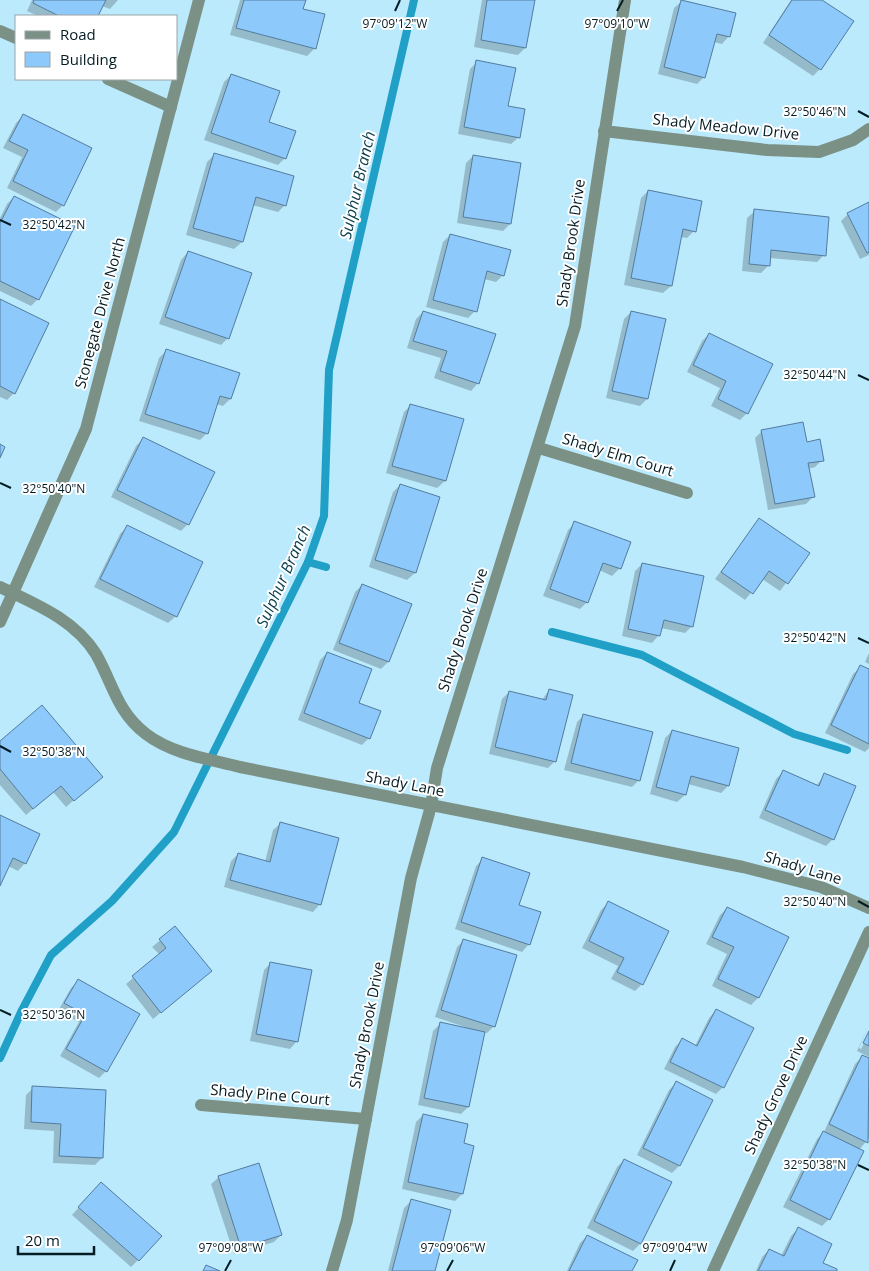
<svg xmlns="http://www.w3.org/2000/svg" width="869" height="1271" viewBox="0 0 869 1271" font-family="'Open Sans',sans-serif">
	<rect width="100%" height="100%" fill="#bbeafd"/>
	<!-- shadow -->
	<g fill="#0003">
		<polygon points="32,0 118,0 110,9 102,6 97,16 38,16 27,11"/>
		<polygon points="240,0 305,0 302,10 314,49 307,56 230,35"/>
		<polygon points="482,0 533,0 525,48 518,55 474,47"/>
		<polygon points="791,0 820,0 820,69 813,76 763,43"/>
		<polygon points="682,1 729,36 722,44 713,42 704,77 697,84 658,74 674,8"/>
		<polygon points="477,62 507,107 519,137 511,144 458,134 470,69"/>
		<polygon points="231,75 268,123 285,158 278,165 204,140 224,82"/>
		<polygon points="23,116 63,205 56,212 7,188 22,157 3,148 16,123"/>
		<polygon points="214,155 285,205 278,212 252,205 242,242 234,249 186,235 207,162"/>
		<polygon points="473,156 510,224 503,231 457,223 466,163"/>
		<polygon points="648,191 694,231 687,238 680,237 671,286 663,293 624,285 641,198"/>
		<polygon points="14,197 38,299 31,306 0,291 0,218 7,204"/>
		<polygon points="869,203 869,255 860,259 841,221 848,214"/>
		<polygon points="755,211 824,255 817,262 769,258 768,266 761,273 742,271 747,218"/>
		<polygon points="450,235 503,275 496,282 484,279 475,311 468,318 426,307 443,242"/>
		<polygon points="188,252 228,338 221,345 159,324 181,260"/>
		<polygon points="0,301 14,393 7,400 0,397"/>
		<polygon points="423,312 478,383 471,391 434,378 441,358 407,348 416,319"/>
		<polygon points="631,312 665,320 647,399 640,406 606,398 624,319"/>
		<polygon points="709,334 747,413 740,420 711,406 720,388 687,372 702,341"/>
		<polygon points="167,350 230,399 223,406 216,404 207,433 200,440 139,421 159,358"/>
		<polygon points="411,405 462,420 445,481 437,488 386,473 404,412"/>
		<polygon points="762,431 806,443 822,460 815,467 808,469 813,497 806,504 768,510 755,438"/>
		<polygon points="143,439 188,524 181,531 111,497 136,446"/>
		<polygon points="400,485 439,498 415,573 407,580 369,567 393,492"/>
		<polygon points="759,520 808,554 780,591 762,579 745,600 715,579"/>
		<polygon points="575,523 620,568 612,576 599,570 587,602 580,609 543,596 568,530"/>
		<polygon points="127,527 176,616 168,623 94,587 120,534"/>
		<polygon points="642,564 692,626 685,633 661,628 659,635 652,643 622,636 635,571"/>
		<polygon points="362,585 411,604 388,662 381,669 333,650 355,592"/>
		<polygon points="327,653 357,704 369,738 362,745 298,720 320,660"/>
		<polygon points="869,653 869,664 865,662"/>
		<polygon points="861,667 869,671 869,748 865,752 825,733 853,674"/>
		<polygon points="549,690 555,761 548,768 489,754 502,699 509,692 542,700"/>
		<polygon points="584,715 639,780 632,787 564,770 577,722"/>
		<polygon points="672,731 738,749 728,786 721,793 688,784 685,795 677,802 650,794 665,738"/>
		<polygon points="0,742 101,777 66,807 53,792 26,815 0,785"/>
		<polygon points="783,772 816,786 825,774 833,839 826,846 759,818 776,779"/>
		<polygon points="0,817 25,863 18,871 8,866 0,883"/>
		<polygon points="281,823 320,904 313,912 224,887 231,861 238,854 265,862 273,830"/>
		<polygon points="483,859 518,906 529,944 522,952 455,929 476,866"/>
		<polygon points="608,903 642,984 635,991 611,979 618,966 582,948 601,910"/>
		<polygon points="727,908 787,938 758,998 751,1005 712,986 727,954 706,944 720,915"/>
		<polygon points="175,928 210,971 153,1019 126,984 160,955 152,947"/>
		<polygon points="464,940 494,1026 487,1033 484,1032 468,1107 461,1114 418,1105 433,1031 441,1023 464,1029 465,1027 435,1017 457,947"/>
		<polygon points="271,963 297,1041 290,1049 250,1041 264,970"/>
		<polygon points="78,981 106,1071 99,1078 60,1056 79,1022 58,1011 71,988"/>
		<polygon points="716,1010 723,1087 716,1094 664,1069 675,1047 682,1040 695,1046 709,1018"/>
		<polygon points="869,1025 859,1048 861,1049 869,1033 869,1057 857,1051"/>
		<polygon points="863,1056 869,1060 869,1138 859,1150 829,1219 822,1226 783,1207 817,1139 824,1132 855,1064"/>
		<polygon points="676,1083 679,1166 672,1173 637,1155 669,1090"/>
		<polygon points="33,1088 102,1158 95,1165 53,1163 54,1131 24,1129 26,1095"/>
		<polygon points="423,1115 462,1144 462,1194 455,1201 402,1189 416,1122"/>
		<polygon points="624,1160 640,1244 633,1251 587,1228 617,1167"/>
		<polygon points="219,1177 281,1235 274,1242 234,1254 211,1184"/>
		<polygon points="94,1190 138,1260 131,1267 72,1215"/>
		<polygon points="411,1201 434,1271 388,1271 404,1208"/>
		<polygon points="798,1229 822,1263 835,1271 756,1271 762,1257 769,1250 781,1256 791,1236"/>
		<polygon points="587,1236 631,1271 567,1271 580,1243"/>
	</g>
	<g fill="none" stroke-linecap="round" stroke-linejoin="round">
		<!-- stream -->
		<g stroke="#20a0c6" stroke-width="8">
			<polyline points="308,562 326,567"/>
			<polyline points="552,632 642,655 794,734 847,750"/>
			<polyline points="0,1058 22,1010 51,955 112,901 174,832 308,562 324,516 329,370 414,0"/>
		</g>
	</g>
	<!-- building -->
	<g fill="#8dc9fb" stroke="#537c9d">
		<polygon points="34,0 106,0 98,16 59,16 33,3"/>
		<polygon points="244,0 306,0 303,9 325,14 316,49 236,28"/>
		<polygon points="487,0 535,0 526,48 481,40"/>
		<polygon points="681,0 736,13 730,37 717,34 705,78 664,67"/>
		<polygon points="792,0 822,0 854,21 821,70 769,35"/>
		<polygon points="476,60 516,68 508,106 525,109 520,138 464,127"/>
		<polygon points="231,74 280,91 269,122 296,131 286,159 211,133"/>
		<polygon points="23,114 92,148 64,206 13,181 28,150 9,141"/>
		<polygon points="214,153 294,176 286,206 256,197 243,242 193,228"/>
		<polygon points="473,155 521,163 511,224 463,217"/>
		<polygon points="648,190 702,201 696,232 683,229 672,286 631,278"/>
		<polygon points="14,196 75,226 39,300 0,281 0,223"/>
		<polygon points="869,202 869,252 867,253 847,213"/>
		<polygon points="754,209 829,217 826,256 771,250 770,266 749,264"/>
		<polygon points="450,234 511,250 504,276 487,271 477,312 433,300"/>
		<polygon points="188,251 252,273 229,339 165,317"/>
		<polygon points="0,299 49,323 15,394 0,386"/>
		<polygon points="423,311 496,334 479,384 440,371 447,351 413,341"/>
		<polygon points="631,311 666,319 648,399 612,391"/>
		<polygon points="709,333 773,364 748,414 718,399 726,381 693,365"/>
		<polygon points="166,349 240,373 231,399 220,396 208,434 145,414"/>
		<polygon points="410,404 464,419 446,481 392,466"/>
		<polygon points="803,422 807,442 820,439 824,461 808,463 815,497 775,504 761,430"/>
		<polygon points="143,437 215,472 189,525 117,490"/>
		<polygon points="0,444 5,447 0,458"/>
		<polygon points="400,484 440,497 416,573 375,560"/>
		<polygon points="759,518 810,553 788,584 769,571 753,594 721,572"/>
		<polygon points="574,521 631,542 621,569 603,563 588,603 550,589"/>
		<polygon points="127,525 203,562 177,617 100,579"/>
		<polygon points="642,563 704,576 693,627 664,620 660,636 628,629"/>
		<polygon points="362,584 412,604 389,662 339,643"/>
		<polygon points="327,652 372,669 359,703 381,711 370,739 304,713"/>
		<polygon points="860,665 869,669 869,744 831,725"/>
		<polygon points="549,689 573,695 556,762 495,747 509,691 546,700"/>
		<polygon points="42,705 103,777 74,801 61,786 33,809 0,769 0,741"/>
		<polygon points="583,714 653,732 640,781 571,763"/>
		<polygon points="672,730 739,748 729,786 691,776 686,795 656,787"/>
		<polygon points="783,770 819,786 824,773 856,786 834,840 765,810"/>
		<polygon points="0,815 40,834 26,864 13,858 0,886"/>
		<polygon points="280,822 339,838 321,905 230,880 238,853 270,862"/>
		<polygon points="482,857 530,873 519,905 541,912 530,945 461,922"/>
		<polygon points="608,901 669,931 643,985 617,972 624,958 589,941"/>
		<polygon points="727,907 789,937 759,998 718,979 734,947 712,937"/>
		<polygon points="175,926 212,971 161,1013 132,976 166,948 159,939"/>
		<polygon points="463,939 517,955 495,1027 441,1010"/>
		<polygon points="270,962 312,970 298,1042 256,1034"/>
		<polygon points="78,979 140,1014 107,1072 66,1049 85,1015 64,1003"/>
		<polygon points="716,1009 754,1028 724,1088 670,1062 682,1038 697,1046"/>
		<polygon points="440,1022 485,1032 469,1107 424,1098"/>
		<polygon points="869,1031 869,1046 863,1043"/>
		<polygon points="862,1055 869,1058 868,1143 829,1124"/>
		<polygon points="676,1081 713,1100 680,1166 643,1148"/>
		<polygon points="32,1086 106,1090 103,1158 59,1156 61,1124 31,1122"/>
		<polygon points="423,1114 468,1124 464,1143 474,1146 463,1194 408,1182"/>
		<polygon points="823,1131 864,1151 830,1220 790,1200"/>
		<polygon points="624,1159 672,1182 641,1244 594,1221"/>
		<polygon points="259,1163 282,1235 241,1248 218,1176"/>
		<polygon points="101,1182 162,1236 139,1261 78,1207"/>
		<polygon points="411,1199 451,1210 435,1271 392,1271"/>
		<polygon points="798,1227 832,1244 823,1263 837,1269 837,1271 758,1271 769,1249 784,1256"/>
		<polygon points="587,1235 638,1260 632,1271 569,1271"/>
		<polygon points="206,1265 220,1271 203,1271"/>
	</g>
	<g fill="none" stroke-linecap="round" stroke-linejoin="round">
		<!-- minor -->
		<g stroke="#7b9186" stroke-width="12">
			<polyline points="0,31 16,38"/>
			<polyline points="108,79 171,107"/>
			<polyline points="604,131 767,150 819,152 853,140 869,129"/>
			<polyline points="539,448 687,493"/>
			<path d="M 0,587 C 35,604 74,619 96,654 C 113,684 117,712 146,734 C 172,754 209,759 240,767 L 743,867 L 821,887 L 869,908"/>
			<polyline points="0,622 86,429 199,0"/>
			<polyline points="201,1105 366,1119"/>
			<polyline points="332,1271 347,1220 411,878 431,806 437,768 575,326 625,0"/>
			<polyline points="713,1271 869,932"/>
		</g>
	</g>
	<!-- ticks -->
	<path fill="none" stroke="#041c24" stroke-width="2" d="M 395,11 L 400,0M 617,11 L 623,0M 858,111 L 869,117M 0,220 L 11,225M 858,375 L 869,380M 0,483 L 11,488M 858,638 L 869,643M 0,746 L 11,752M 858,901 L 869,907M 0,1010 L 11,1015M 858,1165 L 869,1170M 225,1271 L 231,1260M 447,1271 L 453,1260M 670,1271 L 675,1260"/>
	<g text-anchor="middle" stroke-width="4" stroke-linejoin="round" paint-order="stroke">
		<!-- street labels -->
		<g font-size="15" fill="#041c24" stroke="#fff">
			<text transform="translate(726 127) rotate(6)" y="5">Shady Meadow Drive</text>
			<text transform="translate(571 243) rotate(-82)" y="5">Shady Brook Drive</text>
			<text transform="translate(100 313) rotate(-75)" y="5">Stonegate Drive North</text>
			<text transform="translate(618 455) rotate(17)" y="5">Shady Elm Court</text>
			<text transform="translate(463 630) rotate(-72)" y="5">Shady Brook Drive</text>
			<text transform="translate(405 784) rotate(11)" y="5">Shady Lane</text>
			<text transform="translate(803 868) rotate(17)" y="5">Shady Lane</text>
			<text transform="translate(367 1025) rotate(-79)" y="5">Shady Brook Drive</text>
			<text transform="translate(270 1095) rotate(5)" y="5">Shady Pine Court</text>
			<text transform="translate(776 1095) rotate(-65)" y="5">Shady Grove Drive</text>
		</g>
		<!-- water labels -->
		<g font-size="16" font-style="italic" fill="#0d4151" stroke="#fff">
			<text transform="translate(357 185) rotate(-77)" y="6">Sulphur Branch</text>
			<text transform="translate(283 576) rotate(-66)" y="6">Sulphur Branch</text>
		</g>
	</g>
	<g font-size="12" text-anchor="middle" fill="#041c24" stroke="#fff" stroke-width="4" stroke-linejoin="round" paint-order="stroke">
		<text x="395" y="28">97°09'12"W</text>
		<text x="617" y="28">97°09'10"W</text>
		<text x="815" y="116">32°50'46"N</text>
		<text x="54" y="229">32°50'42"N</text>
		<text x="815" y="379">32°50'44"N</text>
		<text x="54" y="493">32°50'40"N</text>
		<text x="815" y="642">32°50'42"N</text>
		<text x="54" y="756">32°50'38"N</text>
		<text x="815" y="906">32°50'40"N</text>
		<text x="54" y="1019">32°50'36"N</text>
		<text x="815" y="1169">32°50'38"N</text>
		<text x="231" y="1252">97°09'08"W</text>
		<text x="453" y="1252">97°09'06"W</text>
		<text x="675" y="1252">97°09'04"W</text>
	</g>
	<!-- legend -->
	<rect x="15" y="15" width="162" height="65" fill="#ffffff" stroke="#9ba4a7"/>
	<rect x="25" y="31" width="25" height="8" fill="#7b9186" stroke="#9ba4a7"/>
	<text x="60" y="40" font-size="15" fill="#041c24">Road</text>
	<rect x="25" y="52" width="25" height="15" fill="#8dc9fb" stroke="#9ba4a7"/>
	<text x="60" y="65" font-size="15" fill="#041c24">Building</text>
	<!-- scale -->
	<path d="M18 1246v8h76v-8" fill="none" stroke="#041c24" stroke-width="2.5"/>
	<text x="25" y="1246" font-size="15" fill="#041c24" stroke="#ffffff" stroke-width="4" paint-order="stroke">20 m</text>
</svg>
